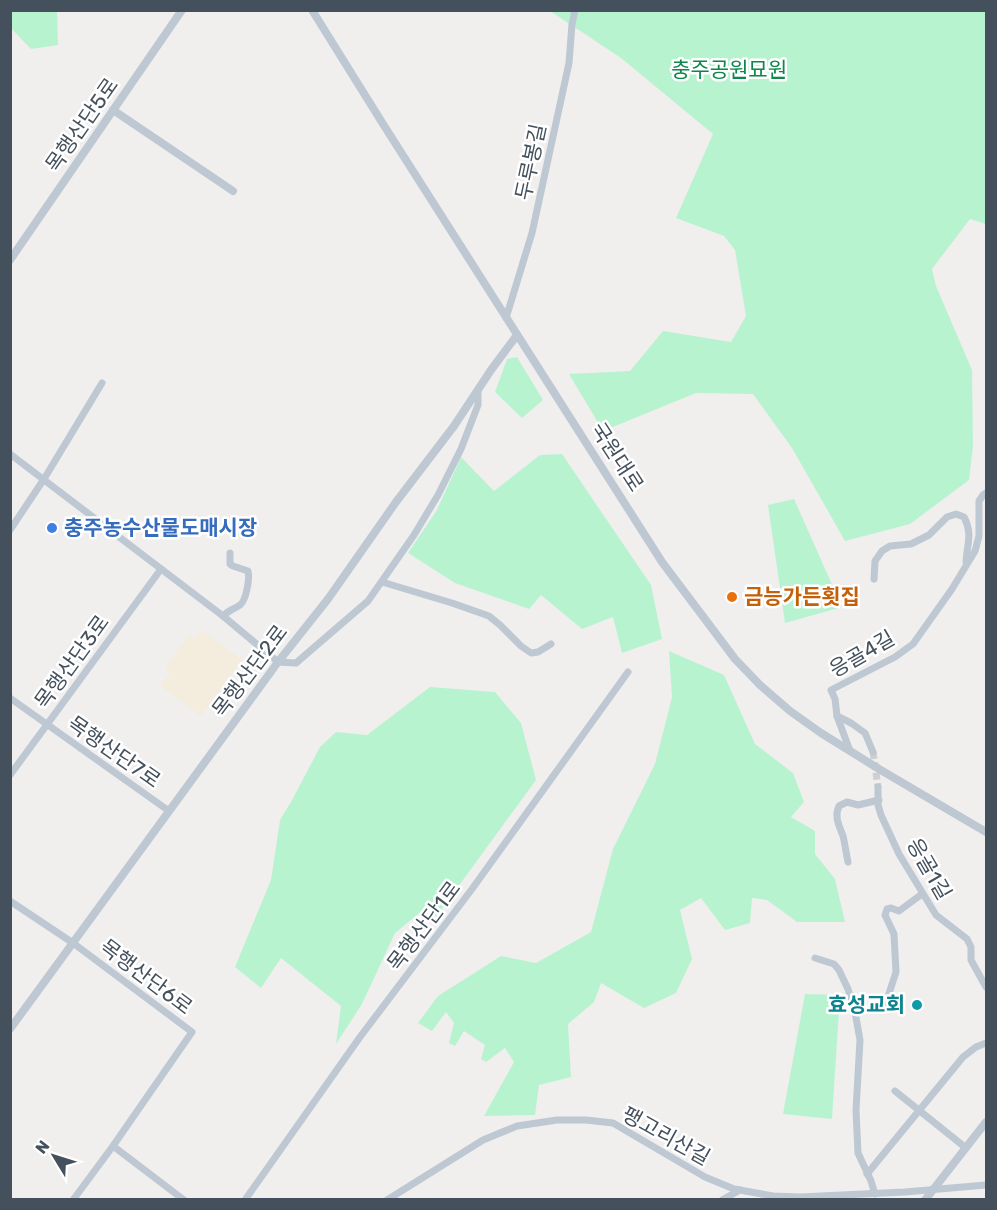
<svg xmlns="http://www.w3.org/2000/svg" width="997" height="1210" viewBox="0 0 997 1210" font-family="Rubik,'Noto Sans KR',sans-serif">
	<rect width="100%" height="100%" fill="#f1eeee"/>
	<!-- green -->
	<g fill="#b8f3d0">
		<polygon points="10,11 57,11 58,45 31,49 11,28"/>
		<polygon points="550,11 986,11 986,224 970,219 932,269 936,286 972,370 973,446 969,480 910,524 845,541 792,448 753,394 696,393 603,431 569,374 630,371 663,331 731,342 746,316 735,250 724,236 676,218 713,134 621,58"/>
		<polygon points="517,357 543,400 522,418 495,392 507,359"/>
		<polygon points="562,454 651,585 662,639 622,653 613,617 582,629 541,595 529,609 455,583 408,553 437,510 461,457 494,491 540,455"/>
		<polygon points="794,499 842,607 785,623 768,505"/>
		<polygon points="669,651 724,675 755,744 793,773 804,802 791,817 815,831 815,854 835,879 845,922 797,922 767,900 752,898 750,923 725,930 701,898 680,910 692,959 676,993 644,1008 601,983 594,1002 568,1024 571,1077 539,1085 535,1115 484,1116 514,1062 505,1048 486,1062 481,1059 485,1045 464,1031 455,1046 449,1043 454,1023 446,1012 432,1031 418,1023 438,996 501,956 536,963 591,932 613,849 655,764 672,697"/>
		<polygon points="430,687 495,692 521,723 536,780 436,917 433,902 395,933 362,1004 336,1044 341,1006 281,958 261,988 235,967 271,880 280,820 291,802 320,747 336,732 367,735"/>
		<polygon points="805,994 840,995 832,1119 783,1114"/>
	</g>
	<!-- sand -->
	<polygon fill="#f4eddd" points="201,630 242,659 201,716 160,686 170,672 165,668 189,635 194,639"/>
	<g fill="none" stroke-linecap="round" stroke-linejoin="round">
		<!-- minor-tunnel -->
		<polyline stroke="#cecfd1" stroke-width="7" stroke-dasharray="7 3.5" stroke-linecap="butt" points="873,752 878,787"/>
		<!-- minor -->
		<g stroke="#bdc8d2" stroke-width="7">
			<polyline points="506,318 532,233 569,63 572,24 575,10"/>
			<polyline points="10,454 223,616 278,662 296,663 368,601 414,535 438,495 461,449 478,405 478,389"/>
			<polyline points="10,530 44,479 102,383"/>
			<path d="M 874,579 L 875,561 L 882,551 L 890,546 L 911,544 L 929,535 L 947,517 L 956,514 L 964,517 C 973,534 967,544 966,562"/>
			<polyline points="382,582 452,603 489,616 500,625 521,646 531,653 538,652 551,644"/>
			<path d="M 223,616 C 230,609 233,610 240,605 C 246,601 250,578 248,571 L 233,566 L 230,564 L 230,553"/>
			<polyline points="10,698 169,811"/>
			<polyline points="837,716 851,723 865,733 873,752"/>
			<polyline points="850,751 837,716 835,699 831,690 895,657 913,644 952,589 975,551 979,536 979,501 983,495 986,493"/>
			<polyline points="10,775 161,569"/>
			<polyline points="878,787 878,805 881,815 899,854 936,915 967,939 971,947 971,960 986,987"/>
			<path d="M 848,862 C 846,853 845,844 843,836 C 839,825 834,817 839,806 L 847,802 L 858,805 L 879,800"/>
			<polyline points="10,901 73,943 192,1032 113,1146 184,1200"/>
			<polyline points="815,958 834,964 839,970 848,989 855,1012 860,1040 856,1110 858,1153 871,1181 875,1194"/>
			<polyline points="884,1009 896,972 894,934 885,915 887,909 891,908 899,911 922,894"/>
			<polyline points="895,1091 966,1148"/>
			<polyline points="867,1174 963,1057 976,1047 986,1043"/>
			<polyline points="73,1200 113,1146"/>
			<polyline points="245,1200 360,1037 472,889 628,672"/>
			<polyline points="387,1200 483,1140 517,1126 557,1120 586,1120 613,1123 705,1177 734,1189 773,1196 800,1197 905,1192 986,1185"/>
			<polyline points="722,1200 740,1190"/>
		</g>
		<!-- tertiary -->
		<g stroke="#bdc8d2" stroke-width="8">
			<polyline points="312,10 383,124 662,562 735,659 760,685 790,711 821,733 879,769 986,832"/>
			<polyline points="113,110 233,191"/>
			<polyline points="10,260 182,10"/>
			<polyline points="10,1029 278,662 328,599 396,502 454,426 491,370 517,335"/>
			<polyline points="925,1200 986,1122"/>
		</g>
	</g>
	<!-- markers -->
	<circle fill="#3f7fe0" stroke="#fff" stroke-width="2" cx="52" cy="528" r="6"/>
	<circle fill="#e8710a" stroke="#fff" stroke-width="2" cx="732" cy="597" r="6"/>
	<circle fill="#0f9aa8" stroke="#fff" stroke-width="2" cx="917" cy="1005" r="6"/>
	<g text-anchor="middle" stroke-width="5" stroke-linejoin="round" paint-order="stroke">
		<!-- park labels -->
		<g font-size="21" fill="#0e864c" stroke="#fff">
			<text x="729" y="77">충주공원묘원</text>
		</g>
		<!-- street labels -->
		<g font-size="21" fill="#44515d" stroke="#fff">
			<text transform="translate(82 125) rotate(-55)" y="7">목행산단5로</text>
			<text transform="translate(531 162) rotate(-78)" y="7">두루봉길</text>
			<text transform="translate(617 457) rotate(57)" y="7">국원대로</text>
			<text transform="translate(862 654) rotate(-30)" y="7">응골4길</text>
			<text transform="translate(72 662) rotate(-54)" y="7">목행산단3로</text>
			<text transform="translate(250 671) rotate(-53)" y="7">목행산단2로</text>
			<text transform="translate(114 752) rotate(35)" y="7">목행산단7로</text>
			<text transform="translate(929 869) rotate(60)" y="7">응골1길</text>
			<text transform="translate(424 926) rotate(-53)" y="7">목행산단1로</text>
			<text transform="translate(146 977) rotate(37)" y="7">목행산단6로</text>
			<text transform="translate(666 1136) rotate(29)" y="7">팽고리산길</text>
		</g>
		<!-- shop labels -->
		<g font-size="21" font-weight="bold" fill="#366cbe" stroke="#fff" text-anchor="start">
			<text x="64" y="535">충주농수산물도매시장</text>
		</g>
		<!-- food labels -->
		<g font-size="21" font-weight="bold" fill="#c56008" stroke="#fff" text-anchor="start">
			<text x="744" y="604">금능가든횟집</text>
		</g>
		<!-- culture labels -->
		<g font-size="21" font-weight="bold" fill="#0d838f" stroke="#fff" text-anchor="end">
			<text x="905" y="1012">효성교회</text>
		</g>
	</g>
	<!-- border -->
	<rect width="997" height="1210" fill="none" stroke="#44515d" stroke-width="24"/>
	<!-- north arrow -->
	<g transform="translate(54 1156) rotate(308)" stroke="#ffffff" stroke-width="4.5" paint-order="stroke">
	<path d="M0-4.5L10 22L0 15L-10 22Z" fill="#44515d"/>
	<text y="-9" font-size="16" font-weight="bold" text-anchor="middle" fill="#44515d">N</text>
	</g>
</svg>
